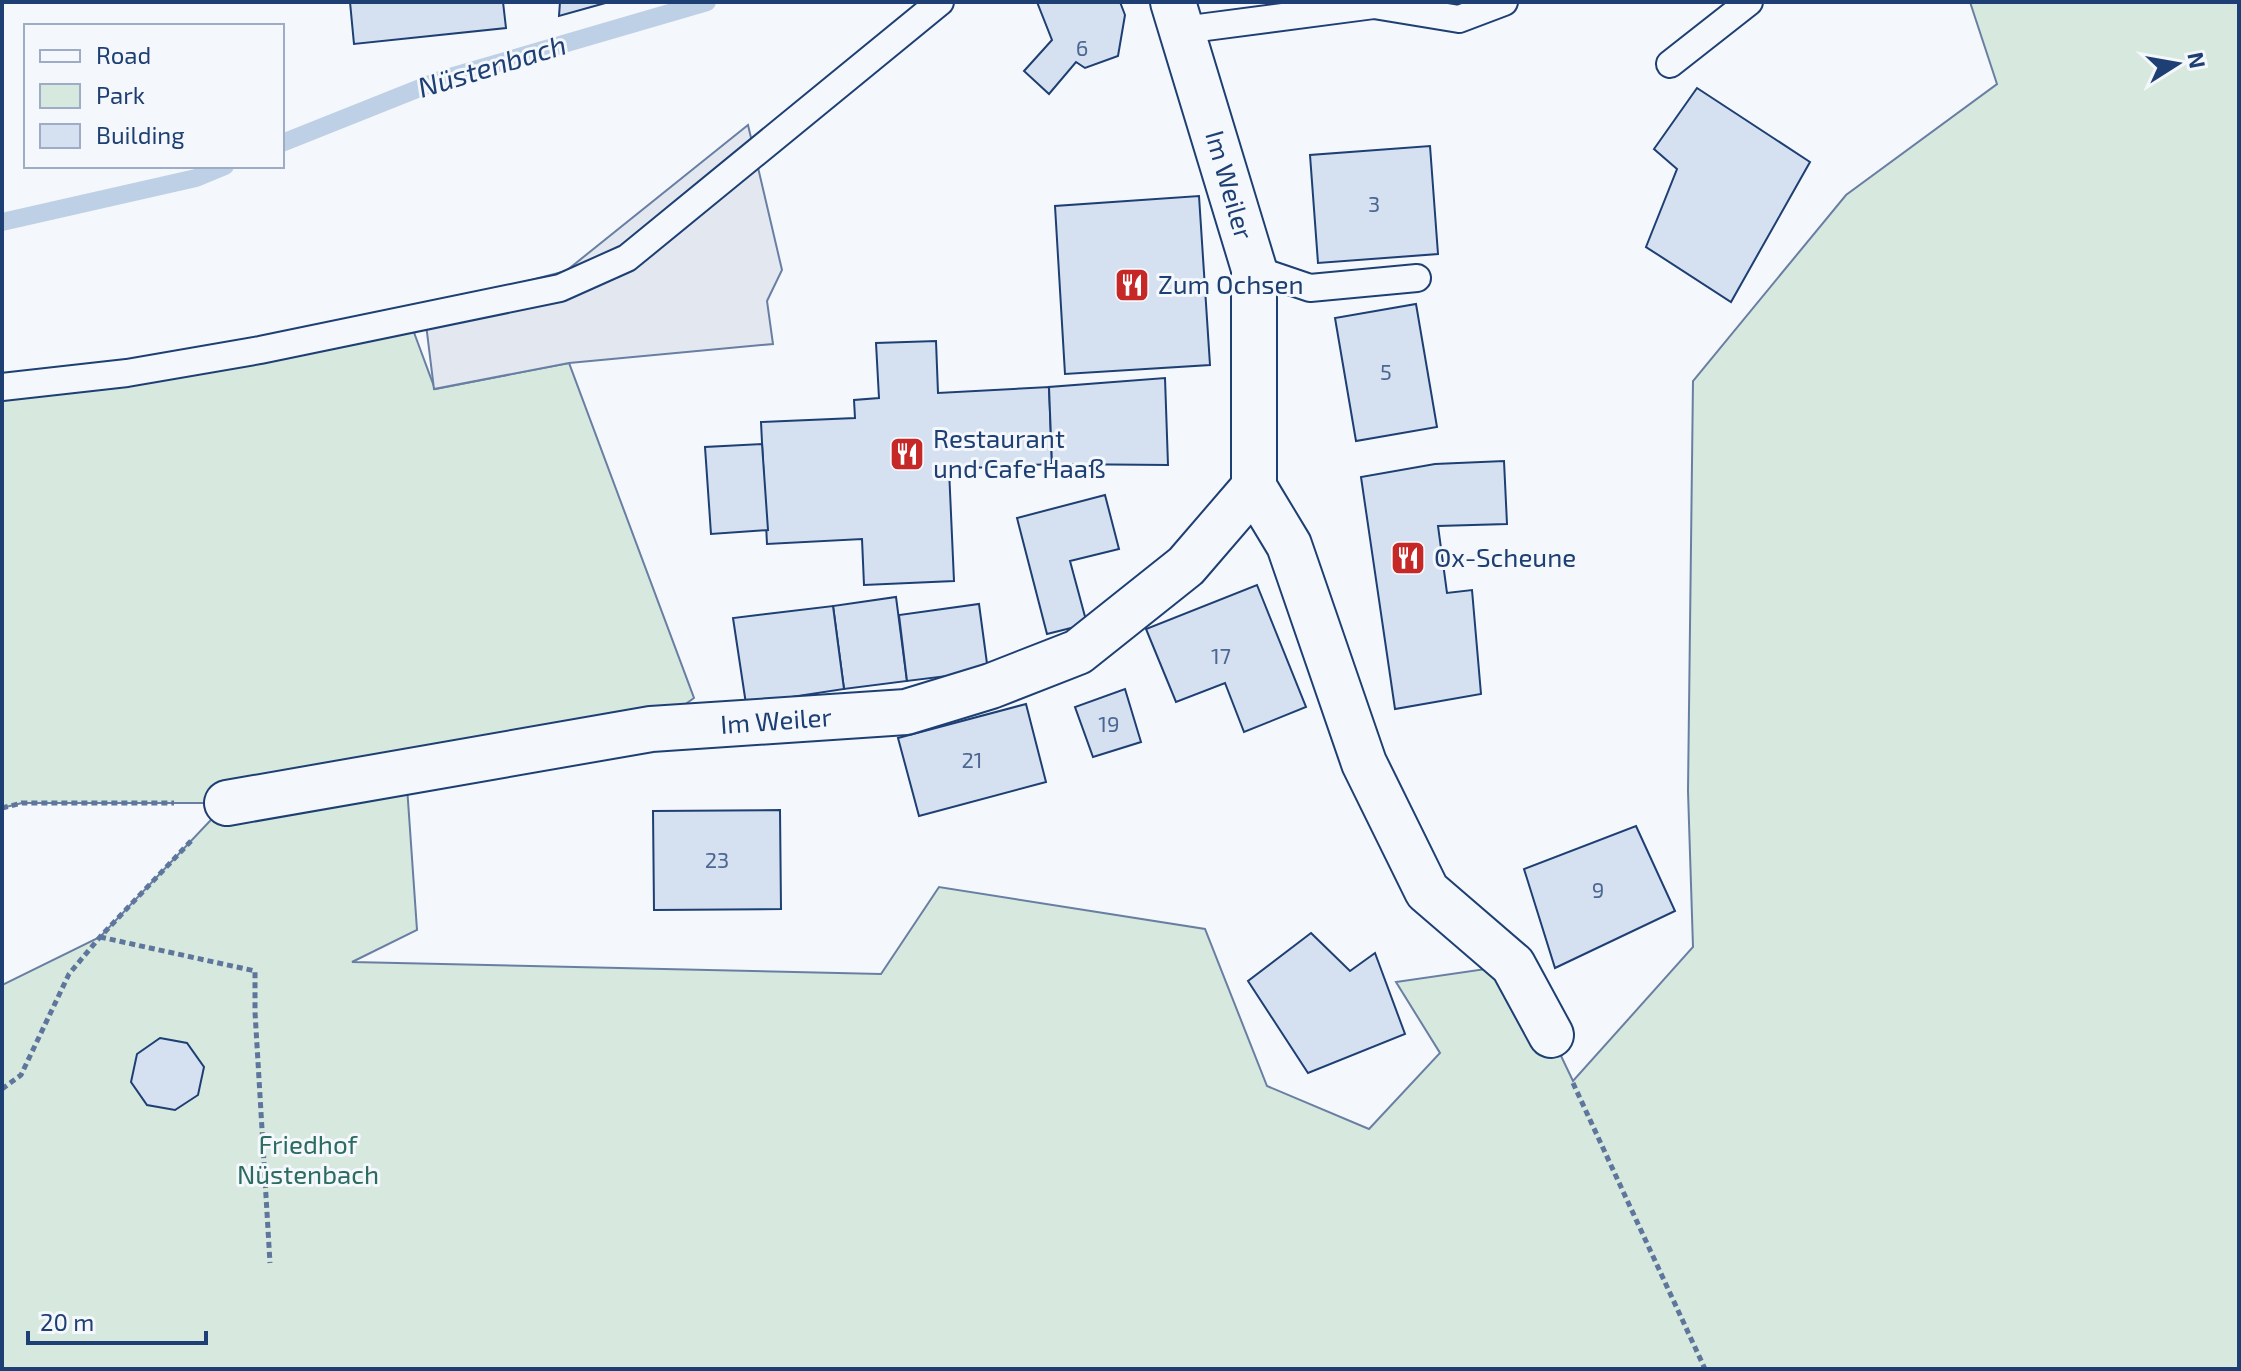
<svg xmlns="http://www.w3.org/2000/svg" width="2241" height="1371" viewBox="0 0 2241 1371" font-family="'Exo 2',sans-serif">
	<rect width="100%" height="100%" fill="#f4f7fb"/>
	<!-- green -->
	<polygon fill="#d7e8df" stroke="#687fa3" stroke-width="2" points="1970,2 2239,2 2239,1369 2,1369 2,985 100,937 227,803 22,803 2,808 2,387 409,319 435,389 569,363 694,698 651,729 406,772 417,930 352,962 881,974 939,887 1205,929 1267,1086 1369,1129 1440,1053 1396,982 1513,965 1551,1035 1573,1081 1693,947 1688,791 1693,381 1846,195 1997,84"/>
	<!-- parking -->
	<polygon fill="#e3e8f0" stroke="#687fa3" stroke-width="2" points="748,125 782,270 767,301 773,344 569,363 434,389 424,308 566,271"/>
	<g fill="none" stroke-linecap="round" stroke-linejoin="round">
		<!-- stream -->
		<g stroke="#bed0e5" stroke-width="18">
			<polyline points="282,143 440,80 707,2"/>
			<polyline points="2,222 196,178 225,166"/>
		</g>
	</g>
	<!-- building -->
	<g fill="#d5e0f0" stroke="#1d3f73" stroke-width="2">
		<polygon points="350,2 503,2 506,28 354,44"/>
		<polygon points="560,2 609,2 559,16"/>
		<polygon points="1037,2 1120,2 1125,15 1118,56 1085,68 1076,62 1049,94 1024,71 1052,40"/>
		<polygon points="1697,88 1810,162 1731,302 1646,247 1677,169 1654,149"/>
		<polygon points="1430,146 1438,254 1318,263 1310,155"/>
		<polygon points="1199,196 1210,365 1065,374 1055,206"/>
		<polygon points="1416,304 1437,427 1356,441 1335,318"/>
		<polygon points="936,341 938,393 1049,387 1052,464 949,469 954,581 864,585 862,539 767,544 761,422 855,418 854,400 879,398 876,343"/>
		<polygon points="1165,378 1168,465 1052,464 1049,387"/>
		<polygon points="762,444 768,530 711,534 705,447"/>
		<polygon points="1504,461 1507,524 1438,526 1447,593 1472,590 1481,694 1395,709 1361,477 1435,464"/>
		<polygon points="1105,495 1119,549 1070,561 1087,624 1047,634 1017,518"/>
		<polygon points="1257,585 1306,707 1244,732 1225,683 1176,702 1146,629"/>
		<polygon points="896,597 907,681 844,689 833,606"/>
		<polygon points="979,604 988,671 907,681 899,615"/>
		<polygon points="833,606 844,689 746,704 733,618"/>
		<polygon points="1125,689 1141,742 1093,757 1075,707"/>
		<polygon points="1026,704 1046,782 919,816 898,738"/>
		<polygon points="780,810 781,909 654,910 653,811"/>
		<polygon points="1636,826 1675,911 1555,968 1524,869"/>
		<polygon points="1311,933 1350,971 1375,953 1405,1034 1308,1073 1248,981"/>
		<polygon points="160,1038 187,1043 204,1067 198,1095 175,1110 147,1105 131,1082 137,1054"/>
	</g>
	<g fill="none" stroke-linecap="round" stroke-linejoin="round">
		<!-- service casing -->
		<g stroke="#1d3f73" stroke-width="30">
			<g id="service">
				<polyline points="1183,30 1374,5 1459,19 1504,2"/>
				<polyline points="1670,64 1749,2"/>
				<polyline points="1254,269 1310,288 1417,278"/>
				<polyline points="2,387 127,373 260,350 560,288 627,258 940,2"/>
			</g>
		</g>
		<!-- minor casing -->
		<g stroke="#1d3f73" stroke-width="48">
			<g id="minor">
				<polyline points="1173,2 1254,269 1254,487 1289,545 1364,763 1427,891 1513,965 1551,1035"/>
				<polyline points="227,803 651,729 906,712 991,686 1078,652 1186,566 1254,487"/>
			</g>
		</g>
		<!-- path -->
		<g stroke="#5e769c" stroke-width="5" stroke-dasharray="6 4" stroke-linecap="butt">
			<polyline points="2,808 22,803 174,803"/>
			<polyline points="100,937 255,971 255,1012 270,1263"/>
			<polyline points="1573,1083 1705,1369"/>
			<polyline points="2,1089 21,1075 69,974 100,937 191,841"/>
		</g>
		<!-- service -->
		<use href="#service" stroke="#f4f7fb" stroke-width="26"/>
		<!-- minor -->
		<use href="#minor" stroke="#f4f7fb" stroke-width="44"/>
	</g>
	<!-- icons -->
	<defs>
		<g id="restaurant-square" transform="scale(1.8)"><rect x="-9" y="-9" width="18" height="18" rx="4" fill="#c62828" stroke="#f4f7fb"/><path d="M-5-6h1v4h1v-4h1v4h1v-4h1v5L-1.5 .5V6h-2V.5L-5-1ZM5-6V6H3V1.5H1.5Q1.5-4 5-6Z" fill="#fff"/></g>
	</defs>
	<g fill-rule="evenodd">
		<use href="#restaurant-square" x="1132" y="285"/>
		<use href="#restaurant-square" x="907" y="454"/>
		<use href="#restaurant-square" x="1408" y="558"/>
	</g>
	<g text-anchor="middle" stroke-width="6" stroke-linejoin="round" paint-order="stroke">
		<!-- number labels -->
		<g font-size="22" fill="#4b6792">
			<text x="1082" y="56">6</text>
			<text x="1374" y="212">3</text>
			<text x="1386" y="380">5</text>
			<text x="1221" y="664">17</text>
			<text x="1109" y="732">19</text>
			<text x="972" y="768">21</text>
			<text x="717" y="868">23</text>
			<text x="1598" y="898">9</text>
		</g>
		<!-- street labels -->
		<g font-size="26" fill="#1d3f73" stroke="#f4f7fb">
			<text transform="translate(1229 185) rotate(74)" y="9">Im Weiler</text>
			<text transform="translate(776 721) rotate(-4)" y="9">Im Weiler</text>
		</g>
		<!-- poi labels -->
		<g font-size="26" fill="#1d3f73" stroke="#f4f7fb" text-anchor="start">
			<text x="1158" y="294">Zum Ochsen</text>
			<text x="933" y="448">Restaurant<tspan x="933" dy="30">und Cafe Haaß</tspan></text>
			<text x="1434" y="567">Ox-Scheune</text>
		</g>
		<!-- park labels -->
		<g font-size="26" fill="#2c6c60" stroke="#f4f7fb">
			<text x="308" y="1154">Friedhof<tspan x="308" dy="30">Nüstenbach</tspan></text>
		</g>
		<!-- water labels -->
		<g font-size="28" font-style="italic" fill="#1d3f73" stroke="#f4f7fb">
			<text transform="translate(492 66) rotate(-17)" y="10">Nüstenbach</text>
		</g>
	</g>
	<!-- border -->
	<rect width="2241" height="1371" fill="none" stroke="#1d3f73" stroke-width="8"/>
	<!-- legend -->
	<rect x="24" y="24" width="260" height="144" fill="#f4f7fb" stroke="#9eadc5" stroke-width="2"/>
	<rect x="40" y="50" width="40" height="12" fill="#f4f7fb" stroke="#9eadc5" stroke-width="2"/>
	<text x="96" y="64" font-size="24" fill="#1d3f73">Road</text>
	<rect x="40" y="84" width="40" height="24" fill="#d7e8df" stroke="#9eadc5" stroke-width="2"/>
	<text x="96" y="104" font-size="24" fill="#1d3f73">Park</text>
	<rect x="40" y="124" width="40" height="24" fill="#d5e0f0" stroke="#9eadc5" stroke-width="2"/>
	<text x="96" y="144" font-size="24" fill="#1d3f73">Building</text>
	<!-- north arrow -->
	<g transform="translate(2177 64) rotate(79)" stroke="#f4f7fb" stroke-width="6" paint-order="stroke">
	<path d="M0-6L14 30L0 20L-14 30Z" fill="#1d3f73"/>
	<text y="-12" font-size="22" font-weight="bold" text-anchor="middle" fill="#1d3f73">N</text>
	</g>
	<!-- scale -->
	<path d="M28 1331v12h178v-12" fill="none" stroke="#1d3f73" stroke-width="4"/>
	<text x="40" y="1331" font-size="24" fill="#1d3f73" stroke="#f4f7fb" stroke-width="6" paint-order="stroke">20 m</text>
</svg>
